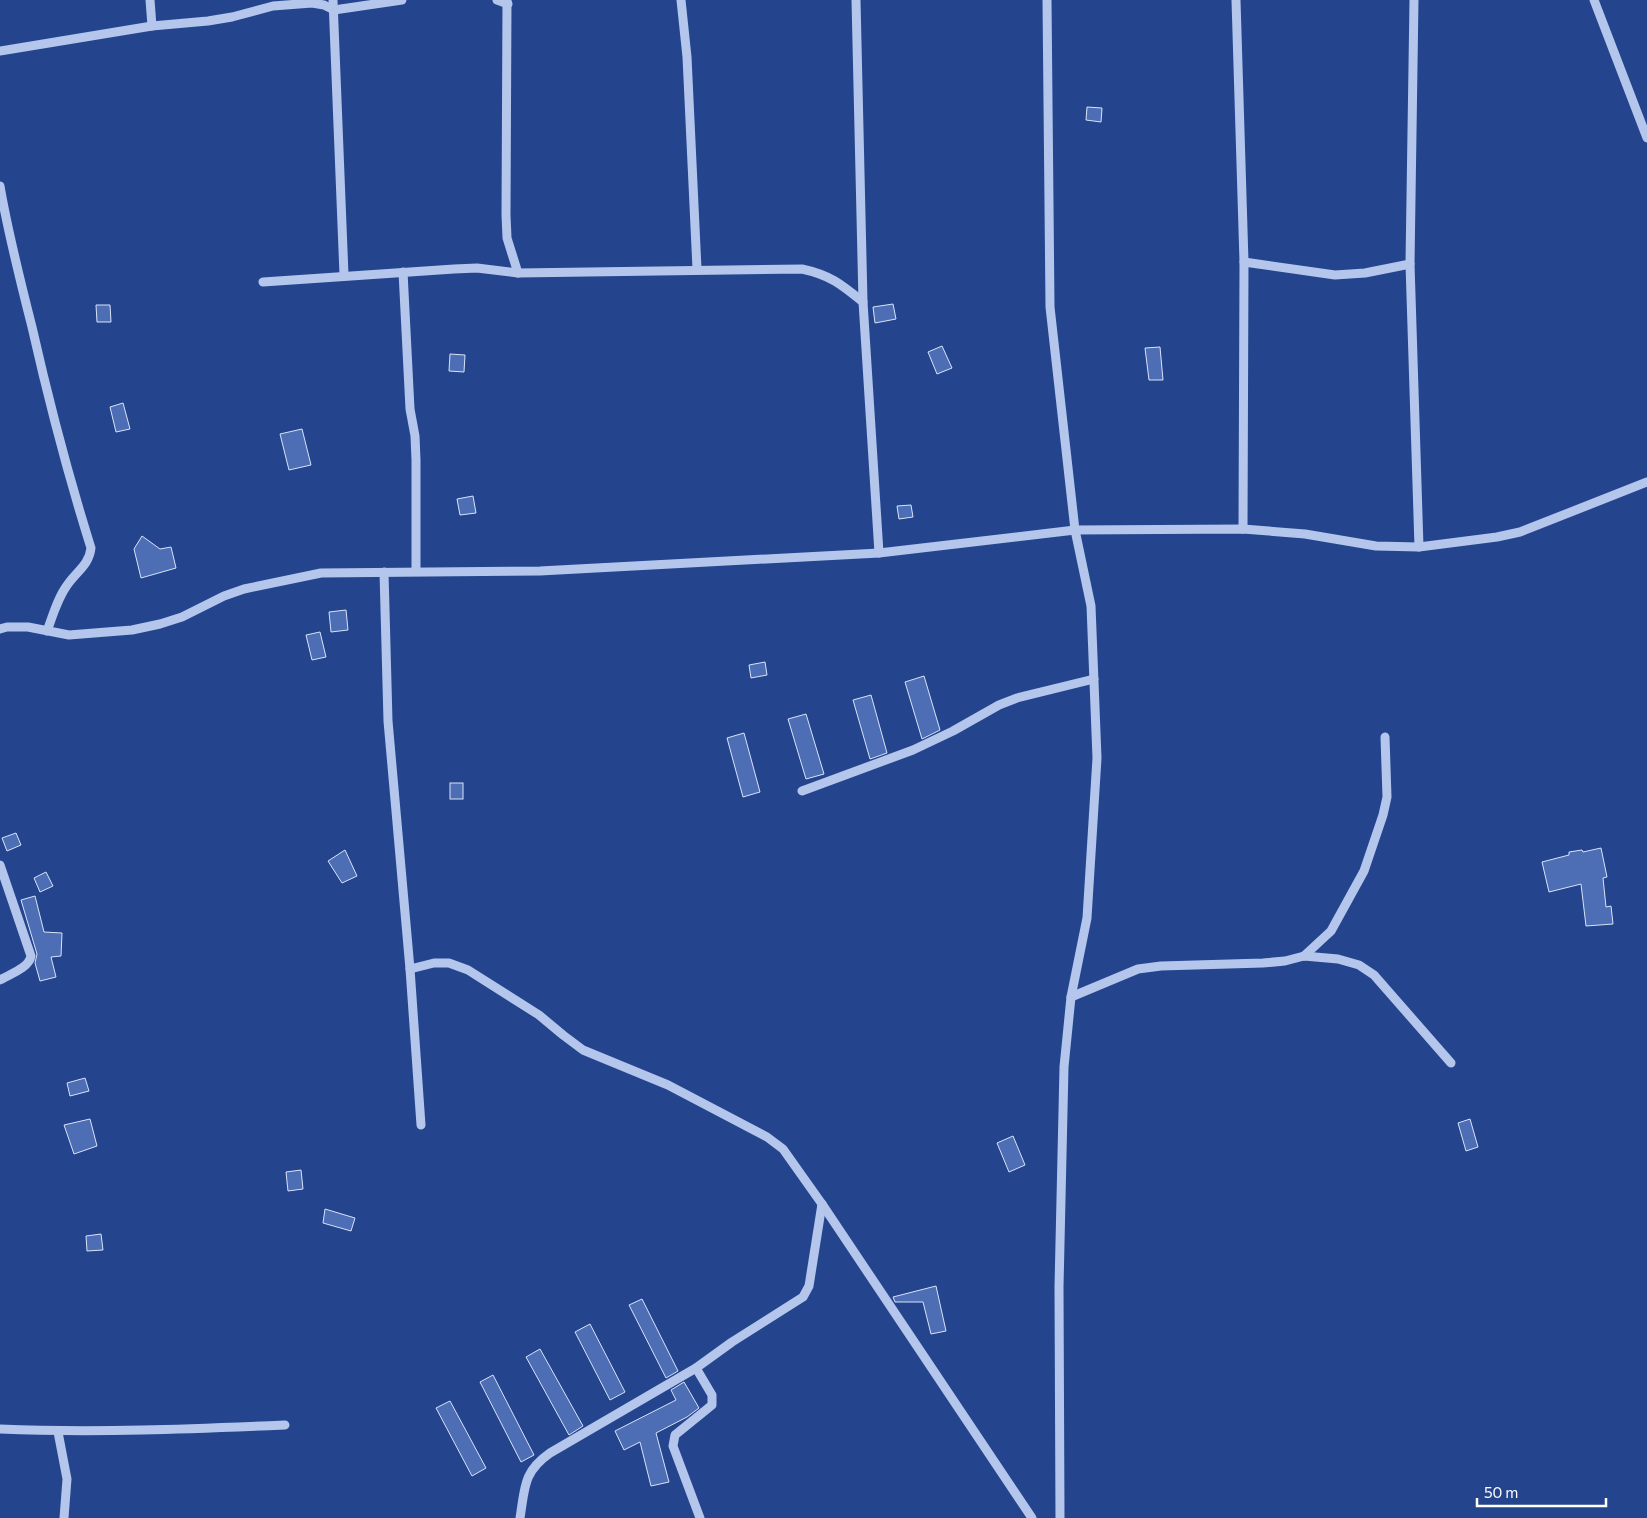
<svg xmlns="http://www.w3.org/2000/svg" width="1647" height="1518" viewBox="0 0 1647 1518" font-family="Commissioner,sans-serif">
	<rect width="100%" height="100%" fill="#24458d"/>
	<!-- building -->
	<g fill="#4d6eb4" stroke="#d8e3f8">
		<polygon points="1087,107 1102,108 1101,122 1086,120"/>
		<polygon points="893,304 896,319 875,323 873,307"/>
		<polygon points="96,305 110,305 111,322 97,322"/>
		<polygon points="942,346 952,368 937,374 928,352"/>
		<polygon points="1160,347 1163,380 1149,380 1145,348"/>
		<polygon points="450,354 465,355 464,372 449,371"/>
		<polygon points="123,403 130,429 116,432 110,407"/>
		<polygon points="302,429 311,465 289,470 280,434"/>
		<polygon points="473,496 476,513 460,515 457,499"/>
		<polygon points="911,505 913,517 899,519 897,506"/>
		<polygon points="142,536 160,549 171,547 176,568 141,578 134,549"/>
		<polygon points="346,610 348,630 331,632 329,612"/>
		<polygon points="320,632 326,657 312,660 306,635"/>
		<polygon points="765,662 767,675 751,678 749,665"/>
		<polygon points="924,676 940,730 922,739 905,682"/>
		<polygon points="871,695 887,753 870,759 853,700"/>
		<polygon points="806,714 824,774 806,779 788,719"/>
		<polygon points="744,733 760,792 743,797 727,738"/>
		<rect x="450" y="783" width="13" height="16"/>
		<polygon points="16,833 21,845 7,851 2,838"/>
		<polygon points="1601,848 1607,877 1603,878 1606,907 1611,906 1613,924 1586,926 1581,884 1549,892 1542,862 1569,855 1569,852 1582,850 1583,852"/>
		<polygon points="345,850 357,876 342,883 328,861"/>
		<polygon points="46,872 53,886 40,892 34,878"/>
		<polygon points="35,896 44,932 62,933 61,956 51,957 56,977 40,981 35,963 37,954 21,900"/>
		<polygon points="85,1078 89,1091 70,1096 67,1083"/>
		<polygon points="90,1119 97,1146 74,1154 64,1125"/>
		<polygon points="1470,1119 1478,1147 1466,1151 1458,1123"/>
		<polygon points="1013,1136 1025,1165 1009,1172 997,1143"/>
		<polygon points="301,1170 303,1189 288,1191 286,1172"/>
		<polygon points="325,1209 355,1218 351,1231 323,1223"/>
		<polygon points="101,1234 103,1250 87,1251 86,1236"/>
		<polygon points="936,1286 946,1331 931,1334 923,1302 895,1302 893,1297"/>
		<polygon points="642,1299 678,1371 666,1378 629,1305"/>
		<polygon points="590,1324 625,1392 610,1400 575,1332"/>
		<polygon points="540,1349 583,1426 569,1435 526,1357"/>
		<polygon points="493,1375 534,1455 521,1462 480,1382"/>
		<polygon points="684,1382 699,1408 687,1417 656,1433 669,1482 651,1486 640,1442 624,1450 615,1431 676,1400 671,1390"/>
		<polygon points="450,1401 486,1468 472,1476 436,1408"/>
	</g>
	<g fill="none" stroke-linecap="round" stroke-linejoin="round">
		<!-- minor -->
		<g stroke="#b4c6eb" stroke-width="9">
			<polyline points="150,0 152,26"/>
			<polyline points="333,0 344,275"/>
			<polyline points="497,0 508,4"/>
			<polyline points="507,0 506,215 507,238 518,273"/>
			<polyline points="681,0 687,57 697,269"/>
			<polyline points="856,0 863,302 879,553"/>
			<polyline points="1047,0 1050,307 1075,530 1091,606 1097,758 1087,918 1071,997 1064,1067 1059,1287 1060,1518"/>
			<polyline points="1236,0 1244,262 1243,529"/>
			<polyline points="1414,0 1410,264 1419,547"/>
			<polyline points="1594,0 1647,138"/>
			<polyline points="0,51 152,26 208,21 232,17 273,6 312,3 324,5 334,10 402,0"/>
			<path d="M 0,186 C 8,233 20,280 32,327 C 49,402 68,475 91,548 C 89,565 77,571 68,584 C 58,597 53,615 47,631"/>
			<polyline points="1244,262 1335,275 1365,273 1410,264"/>
			<polyline points="403,272 410,409 415,436 416,460 416,571"/>
			<path d="M 263,282 L 454,269 L 477,268 L 518,273 L 802,269 C 830,275 841,284 863,302"/>
			<polyline points="384,572 388,721 410,969 421,1125"/>
			<polyline points="0,629 7,627 28,627 69,635 132,630 160,624 182,617 224,596 244,589 321,573 540,571 879,553 1075,530 1243,529 1305,534 1376,546 1419,547 1497,537 1520,532 1647,482"/>
			<polyline points="802,791 913,750 953,731 999,705 1017,698 1094,679"/>
			<path d="M 0,865 L 31,956 C 29,968 10,974 0,980"/>
			<polyline points="1304,956 1331,931 1364,871 1383,815 1387,797 1385,737"/>
			<polyline points="410,969 434,963 449,963 468,970 539,1015 563,1035 583,1050 668,1085 767,1137 783,1149 822,1204 1032,1518"/>
			<polyline points="1071,997 1138,969 1161,966 1263,963 1285,961 1304,956 1338,959 1359,965 1374,975 1451,1063"/>
			<polyline points="696,1368 712,1395 712,1405 675,1435 673,1446 700,1518"/>
			<path d="M 0,1429 C 95,1433 190,1429 285,1425"/>
			<polyline points="58,1432 67,1479 64,1518"/>
			<path d="M 520,1518 C 525,1487 523,1472 550,1453 L 696,1368 L 732,1342 L 803,1297 L 809,1286 L 822,1204"/>
		</g>
	</g>
	<!-- scale -->
	<path d="M1477 1498v8h129v-8" fill="none" stroke="#ffffff" stroke-width="2.5"/>
	<text x="1484" y="1498" font-size="15" fill="#ffffff" stroke="#24458d" stroke-width="4" paint-order="stroke">50 m</text>
</svg>
